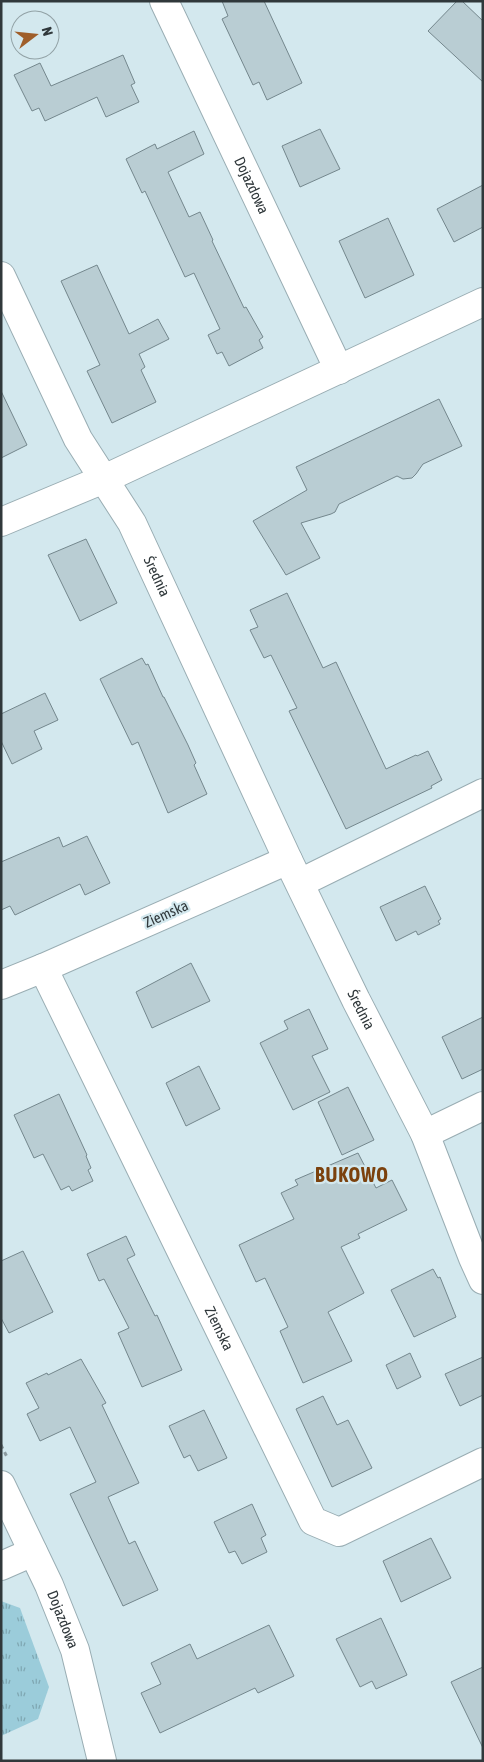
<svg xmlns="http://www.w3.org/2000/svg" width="484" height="1762" viewBox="0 0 484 1762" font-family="'Asap Condensed',sans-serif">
	<defs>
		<pattern id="grass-tufts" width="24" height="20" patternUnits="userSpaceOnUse" patternTransform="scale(1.25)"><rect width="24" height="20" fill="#9bccda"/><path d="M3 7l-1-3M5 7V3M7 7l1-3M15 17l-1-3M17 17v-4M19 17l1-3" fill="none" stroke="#7fa7b2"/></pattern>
	</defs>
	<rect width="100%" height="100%" fill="#d3e8ee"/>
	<!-- grass -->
	<polygon fill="url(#grass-tufts)" points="1,1601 20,1608 49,1687 38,1719 1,1736"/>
	<!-- building -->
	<g fill="#b9cdd3" stroke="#74878d">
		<polygon points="222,1 264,1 302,83 267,100 259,82 253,85 222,19 228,16"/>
		<polygon points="457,1 462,1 483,21 483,82 428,31"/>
		<polygon points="123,55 135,83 131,85 139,102 106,117 97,97 45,121 39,108 32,111 14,75 40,63 51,86"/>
		<polygon points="320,129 340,169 300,187 282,146"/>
		<polygon points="194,131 204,154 168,172 189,217 200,212 213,240 212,241 244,308 246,307 263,337 259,340 263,348 229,366 222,352 217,354 208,335 220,329 194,273 185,277 145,191 142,193 126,159 155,144 157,149"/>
		<polygon points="483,185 483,227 454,242 437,209"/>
		<polygon points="388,218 414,275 365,298 339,241"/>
		<polygon points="97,265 129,334 158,319 169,339 139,354 145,367 141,370 156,402 112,423 87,371 100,365 61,281"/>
		<polygon points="1,391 27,445 1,458"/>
		<polygon points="439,399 462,446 423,464 416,474 412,478 403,479 397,476 339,504 335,512 331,514 301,523 320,558 286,575 253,521 307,490 296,467"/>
		<polygon points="86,539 117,603 80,621 48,555"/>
		<polygon points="287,593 323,668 336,662 386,769 416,755 417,756 428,751 442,780 431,786 432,788 346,829 289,711 297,708 271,655 264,658 250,630 258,627 250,610"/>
		<polygon points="142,658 146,665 148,664 163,697 164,697 188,745 196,763 194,765 207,794 168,813 138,742 132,745 100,679"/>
		<polygon points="45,693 58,720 34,731 42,749 12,764 1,741 1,714"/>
		<polygon points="87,836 110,883 85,895 80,884 15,915 10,906 1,910 1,862 59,837 63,847"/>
		<polygon points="425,886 441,919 438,921 440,924 418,935 416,931 396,941 380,907"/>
		<polygon points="191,963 210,1001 152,1028 136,992"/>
		<polygon points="309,1009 328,1049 312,1056 330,1092 293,1110 260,1043 288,1029 284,1021"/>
		<polygon points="483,1017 483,1069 462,1079 442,1037"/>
		<polygon points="199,1066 220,1109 186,1126 166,1083"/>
		<polygon points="348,1087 374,1140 342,1155 318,1102"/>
		<polygon points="59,1094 87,1155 86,1156 91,1168 88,1170 93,1181 72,1191 69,1186 61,1190 43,1154 34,1158 14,1115"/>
		<polygon points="358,1153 376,1188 392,1180 407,1210 358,1234 360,1238 341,1247 364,1293 328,1312 352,1361 303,1383 280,1331 288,1327 265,1278 256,1282 239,1245 294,1219 281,1193 298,1185 295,1180"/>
		<polygon points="126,1236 135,1255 127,1259 155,1316 157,1315 182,1370 142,1387 118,1333 129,1328 104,1279 99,1281 87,1254"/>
		<polygon points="23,1251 53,1312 9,1333 1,1318 1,1261"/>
		<polygon points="433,1269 438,1278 440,1277 456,1317 414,1337 391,1290"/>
		<polygon points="410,1353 421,1377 397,1389 386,1365"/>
		<polygon points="483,1357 483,1395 460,1406 445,1374"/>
		<polygon points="81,1359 106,1403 102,1405 139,1483 108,1497 129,1544 135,1541 158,1590 123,1606 70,1494 96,1482 70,1427 40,1441 27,1414 39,1408 26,1383 47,1373 48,1375"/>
		<polygon points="323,1396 337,1425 348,1420 372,1468 332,1487 296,1409"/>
		<polygon points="204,1410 227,1458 198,1471 190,1455 184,1458 169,1426"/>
		<polygon points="252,1504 266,1535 261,1538 267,1552 242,1564 235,1551 229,1553 214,1522"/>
		<polygon points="431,1538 451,1578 401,1602 383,1561"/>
		<polygon points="381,1618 407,1675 376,1689 372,1681 360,1687 336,1639"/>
		<polygon points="269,1625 294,1676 258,1693 255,1688 160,1733 141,1693 161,1684 151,1663 190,1644 197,1659"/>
		<polygon points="483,1667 483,1748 451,1682"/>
	</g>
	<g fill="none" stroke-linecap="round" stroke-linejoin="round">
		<!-- minor casing -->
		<g stroke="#99adb3" stroke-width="30">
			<g id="minor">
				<path id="s1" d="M 164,1 L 339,370"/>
				<path id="s2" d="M 1,276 L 78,439 L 132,523 L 288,860 L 356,1000 L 425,1134 L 473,1258 L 483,1280"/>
				<polyline points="1,522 104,479 483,302"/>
				<path id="s3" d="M 288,860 L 43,968 L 313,1521 L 339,1532 L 483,1462"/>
				<polyline points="300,883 483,793"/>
				<polyline points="1,985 43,968"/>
				<polyline points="425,1134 483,1106"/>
				<path id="s4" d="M 1,1485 L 49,1585 L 75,1650 L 102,1761"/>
				<polyline points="1,1566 33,1552"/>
			</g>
		</g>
		<!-- path -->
		<polyline stroke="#8b9a9f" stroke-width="3" stroke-dasharray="4 4" stroke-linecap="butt" points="1,1445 7,1457"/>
		<!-- minor -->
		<use href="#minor" stroke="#fff" stroke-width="28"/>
	</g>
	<g text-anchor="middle" stroke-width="4.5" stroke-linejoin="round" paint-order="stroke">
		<!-- street labels -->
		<g font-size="15" fill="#30383b" stroke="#d3e8ee">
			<text dy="5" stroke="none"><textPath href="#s1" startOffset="204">Dojazdowa</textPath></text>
			<text dy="5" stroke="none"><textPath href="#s2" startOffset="339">Średnia</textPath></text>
			<text transform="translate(166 914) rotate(-24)" y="5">Ziemska</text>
			<text dy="5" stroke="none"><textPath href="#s2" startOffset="818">Średnia</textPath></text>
			<text dy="5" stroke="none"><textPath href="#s3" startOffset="669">Ziemska</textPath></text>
			<text dy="5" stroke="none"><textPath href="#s4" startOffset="148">Dojazdowa</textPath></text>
		</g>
		<!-- district labels -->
		<g font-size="20" font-weight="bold" letter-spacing="1" fill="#7b410d" stroke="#d3e8ee">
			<text x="352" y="1182">BUKOWO</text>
		</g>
	</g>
	<!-- border -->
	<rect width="484" height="1762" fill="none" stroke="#30383b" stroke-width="5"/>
	<!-- north arrow -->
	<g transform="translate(35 35) rotate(74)"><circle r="24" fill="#d3e8ee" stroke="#92a2a6"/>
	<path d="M0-4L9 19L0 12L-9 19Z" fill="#9f5e2a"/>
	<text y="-8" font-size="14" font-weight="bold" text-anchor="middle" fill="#30383b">N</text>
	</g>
</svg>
